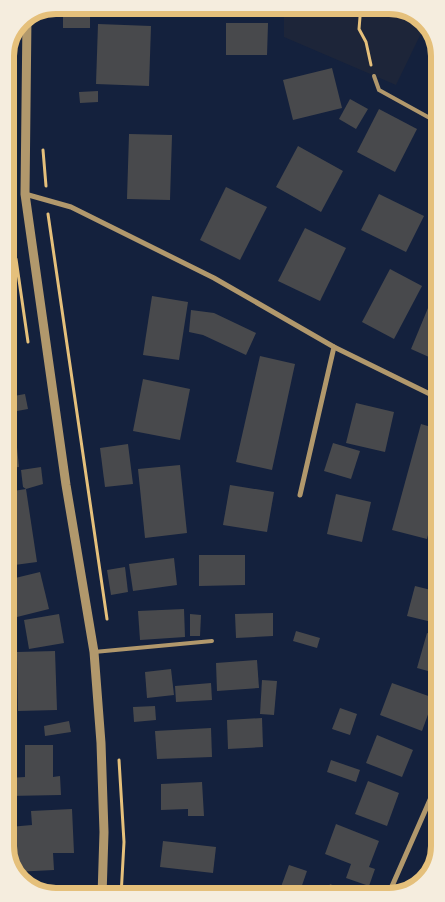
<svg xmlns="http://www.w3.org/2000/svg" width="445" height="902" viewBox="0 0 445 902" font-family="'IBM Plex Sans',sans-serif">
	<rect width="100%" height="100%" fill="#14213d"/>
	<!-- green -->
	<polygon fill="#1d2539" points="284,5 393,5 420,15 426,23 396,85 284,37"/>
	<!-- building -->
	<g fill="#48494c">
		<polygon points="63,14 90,15 90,28 63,28"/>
		<polygon points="226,23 268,23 267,55 226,55"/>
		<polygon points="98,24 151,26 149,86 96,84"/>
		<polygon points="332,68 342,108 293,120 283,80"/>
		<polygon points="98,91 98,102 80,103 79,92"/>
		<polygon points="350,99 368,109 356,129 339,119"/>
		<polygon points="379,109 417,129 395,172 357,152"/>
		<polygon points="129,134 172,135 170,200 127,199"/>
		<polygon points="298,146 343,171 321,212 276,187"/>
		<polygon points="437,185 437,196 433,194"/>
		<polygon points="226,187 267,207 240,260 200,240"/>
		<polygon points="379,194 424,216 406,252 361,230"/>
		<polygon points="305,228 346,248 320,301 278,281"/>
		<polygon points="390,269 422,286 394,339 362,322"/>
		<polygon points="152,296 188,302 179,360 143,355"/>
		<polygon points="433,296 437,298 438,335 429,357 411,349"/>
		<polygon points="191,310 214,313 256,333 246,355 203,335 189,332"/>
		<polygon points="260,356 295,364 272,470 236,462"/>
		<polygon points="143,379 190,389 180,440 133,431"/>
		<polygon points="25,394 28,409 17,411 14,396"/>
		<polygon points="356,403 394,412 385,452 346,443"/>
		<polygon points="421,424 438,429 438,494 427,539 392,530"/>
		<polygon points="15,428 19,467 7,468 7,429"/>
		<polygon points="333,443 360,451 351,479 324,471"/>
		<polygon points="128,444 133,484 105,487 100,448"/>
		<polygon points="180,465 187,533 145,538 138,469"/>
		<polygon points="41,467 43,484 26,489 23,487 21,470"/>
		<polygon points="230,485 274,492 267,532 223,525"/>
		<polygon points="26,489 37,562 7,566 7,492"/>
		<polygon points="336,494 371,502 362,542 327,534"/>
		<polygon points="199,555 245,555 245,585 199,586"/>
		<polygon points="174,558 177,585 133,591 129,564"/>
		<polygon points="125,567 128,592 111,595 107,570"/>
		<polygon points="40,572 49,609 9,619 7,580"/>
		<polygon points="415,586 439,592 439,613 436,623 407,616"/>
		<polygon points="184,609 185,637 140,640 138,611"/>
		<polygon points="273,613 273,636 236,638 235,614"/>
		<polygon points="59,614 64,643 29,649 24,620"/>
		<polygon points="190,614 201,615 200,636 190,636"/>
		<polygon points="296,631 320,638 317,648 293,641"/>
		<polygon points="427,633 439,637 439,674 417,668"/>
		<polygon points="55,651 57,710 18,711 17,652"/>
		<polygon points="257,660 259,688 217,691 216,663"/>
		<polygon points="171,669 174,695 147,698 145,672"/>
		<polygon points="262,680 277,681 274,715 260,714"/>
		<polygon points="211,683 212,700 176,702 175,686"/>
		<polygon points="392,683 434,698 422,731 380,715"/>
		<polygon points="155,706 156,720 134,722 133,707"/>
		<polygon points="340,708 357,714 350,735 332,729"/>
		<polygon points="262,718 263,747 228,749 227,720"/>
		<polygon points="69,721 71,732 45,736 44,726"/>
		<polygon points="211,728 212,757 157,759 155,731"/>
		<polygon points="377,735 413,750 402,777 366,763"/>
		<polygon points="25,745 53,745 53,777 60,776 61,795 8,796 8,778 25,777"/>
		<polygon points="331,760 360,770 356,782 327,772"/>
		<polygon points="368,781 399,793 387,826 355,814"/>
		<polygon points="202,782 204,816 188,816 188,809 161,810 161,784"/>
		<polygon points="72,809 74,853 53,853 54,870 14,872 10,868 9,827 32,825 31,811"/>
		<polygon points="336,824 379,841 369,867 375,869 369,886 346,878 351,864 325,854"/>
		<polygon points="163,841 216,847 213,873 160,867"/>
		<polygon points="289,865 307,871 299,894 278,895"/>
		<polygon points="330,884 355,894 326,894"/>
	</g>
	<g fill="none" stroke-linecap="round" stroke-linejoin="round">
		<!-- path -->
		<g stroke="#e5c07b" stroke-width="3">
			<polyline points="361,5 359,29 366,42 371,65"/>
			<polyline points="8,47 8,136"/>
			<polyline points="43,150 46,186"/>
			<polyline points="48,214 107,619"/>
			<polyline points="16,259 28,342"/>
			<polyline points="119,760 124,842 121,896"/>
		</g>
		<!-- service -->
		<g stroke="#b1986c" stroke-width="4">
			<polyline points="374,76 379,90 437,122"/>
			<polyline points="94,652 212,641"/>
		</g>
		<!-- minor -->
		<g stroke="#b1986c" stroke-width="5">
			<polyline points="25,194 71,207 214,278 334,347 438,398"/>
			<polyline points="300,495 334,347"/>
			<polyline points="389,893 440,777"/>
		</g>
		<!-- tertiary -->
		<polyline stroke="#b1986c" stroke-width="9" points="27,17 25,194 66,485 94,652 101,743 104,832 102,896"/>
	</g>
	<!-- crop -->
	<path d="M0 0H445V902H0ZM56 14H389A42 42 0 0 1 431 56V846A42 42 0 0 1 389 888H56A42 42 0 0 1 14 846V56A42 42 0 0 1 56 14Z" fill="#f5edde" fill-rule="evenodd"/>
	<path fill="none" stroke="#e5c07b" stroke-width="6" d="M56 14H389A42 42 0 0 1 431 56V846A42 42 0 0 1 389 888H56A42 42 0 0 1 14 846V56A42 42 0 0 1 56 14Z"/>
</svg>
